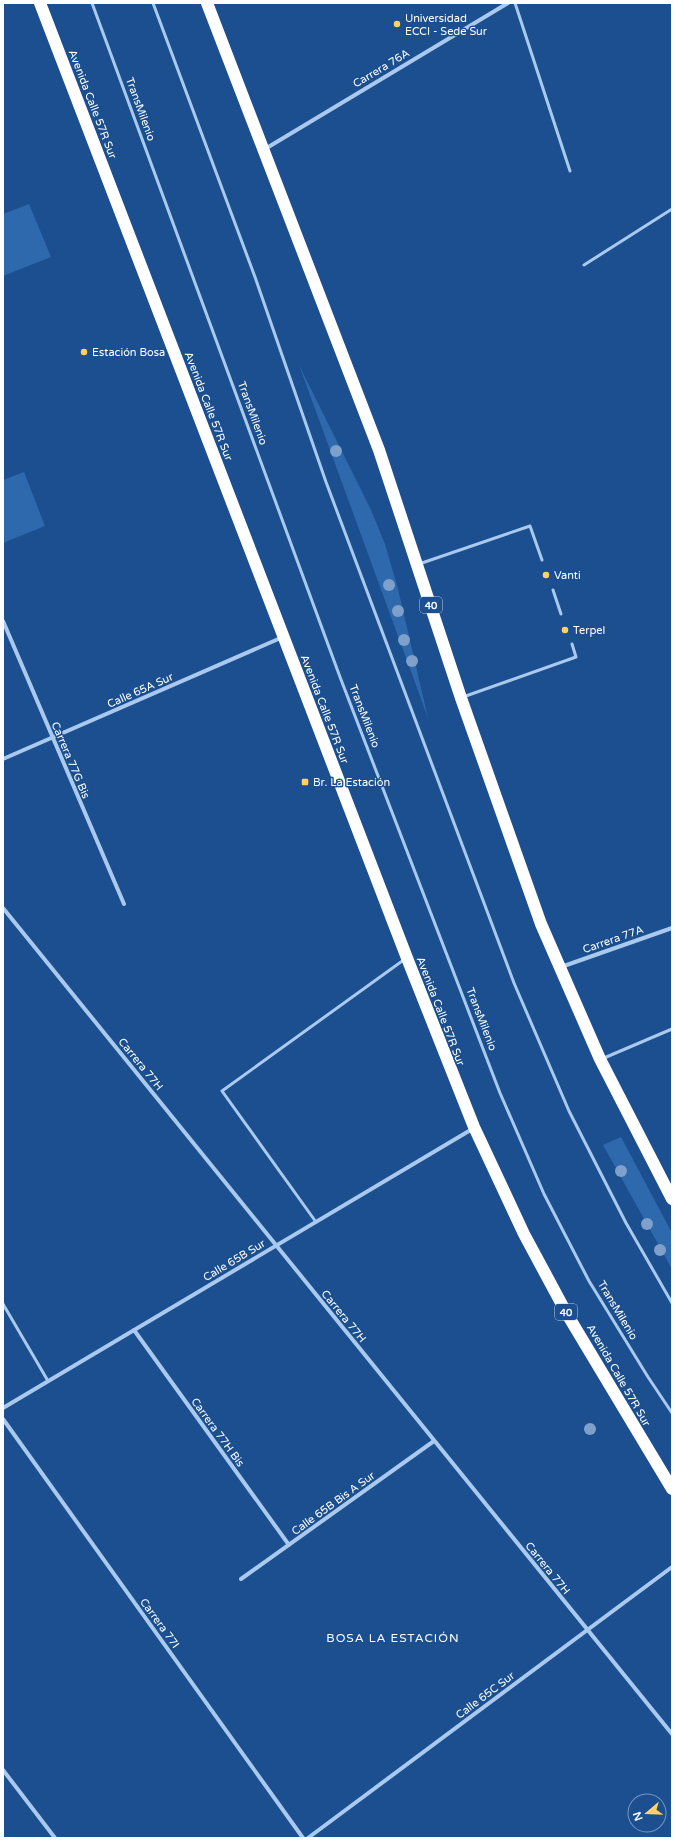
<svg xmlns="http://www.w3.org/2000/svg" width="675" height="1841" viewBox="0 0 675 1841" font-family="'Varela Round',sans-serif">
	<rect width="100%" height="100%" fill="#1b4f8f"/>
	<!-- green -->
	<g fill="#2e69ad">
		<polygon points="29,204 51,257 3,276 3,214"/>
		<polygon points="299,365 371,510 385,544 398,589 428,718"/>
		<polygon points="24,472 45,526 3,543 3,480"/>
		<polygon points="621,1137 672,1233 672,1269 603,1145"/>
	</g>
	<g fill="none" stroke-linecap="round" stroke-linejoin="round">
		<!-- lane -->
		<g stroke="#a9c9ee" stroke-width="3">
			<polyline points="92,3 340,677 500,1093 544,1194 589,1281 648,1377 672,1413"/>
			<polyline points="153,3 255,277 326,482 514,983 569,1111 626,1223 672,1303"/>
			<polyline points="515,3 570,171"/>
			<polyline points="584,265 672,209"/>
			<polyline points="419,564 530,526 542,560"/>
			<polyline points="553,590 561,614"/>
			<polyline points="463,697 576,657 572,644"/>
			<polyline points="604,1058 672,1029"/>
			<polyline points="316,1222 222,1091 405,959"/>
			<polyline points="3,1304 48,1381"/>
		</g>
		<!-- street -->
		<g stroke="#a9c9ee" stroke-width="4">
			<polyline points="265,149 508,3"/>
			<polyline points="3,621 124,904"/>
			<polyline points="3,759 283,637"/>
			<polyline points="3,908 672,1734"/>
			<polyline points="561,967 672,928"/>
			<polyline points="134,1330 289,1545"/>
			<polyline points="3,1408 474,1128"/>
			<polyline points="3,1419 303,1838"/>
			<polyline points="241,1579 434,1441"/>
			<polyline points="3,1770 55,1838"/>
			<polyline points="308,1838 672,1567"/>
		</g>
		<!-- highway -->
		<g stroke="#fff" stroke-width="12">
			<polyline points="40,3 407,958 474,1127 524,1234 567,1314 672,1489"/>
			<polyline points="207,3 379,450 461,698 541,924 600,1059 672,1199"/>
		</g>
	</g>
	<!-- trees -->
	<g fill="#7ea0ca">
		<circle cx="336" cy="451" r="6"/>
		<circle cx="389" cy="585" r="6"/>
		<circle cx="398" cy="611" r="6"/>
		<circle cx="404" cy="640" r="6"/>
		<circle cx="412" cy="661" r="6"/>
		<circle cx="621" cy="1171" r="6"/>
		<circle cx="647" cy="1224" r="6"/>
		<circle cx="660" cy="1250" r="6"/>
		<circle cx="590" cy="1429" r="6"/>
	</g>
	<!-- markers -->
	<g fill="#ffd166" stroke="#1b4f8f" stroke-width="1.5">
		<circle cx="397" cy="24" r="4"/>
		<circle cx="84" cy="352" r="4"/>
		<circle cx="546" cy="575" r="4"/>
		<circle cx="565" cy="630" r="4"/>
		<rect x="301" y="778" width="8" height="8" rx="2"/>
	</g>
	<g text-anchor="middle" stroke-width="3" stroke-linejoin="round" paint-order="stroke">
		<!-- shield labels -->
		<g fill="#1b4f8f" stroke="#bbcadd" stroke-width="1">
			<rect x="420" y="597" width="22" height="16" rx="3"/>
			<rect x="555" y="1304" width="22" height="16" rx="3"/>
		</g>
		<g font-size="10" font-weight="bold" fill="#fff">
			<text x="431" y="609">40</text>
			<text x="566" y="1316">40</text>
		</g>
		<!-- poi labels -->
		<g font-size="11" fill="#fff" stroke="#1b4f8f" text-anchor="start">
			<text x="405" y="22">Universidad<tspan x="405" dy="13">ECCI - Sede Sur</tspan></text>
			<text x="92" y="356">Estación Bosa</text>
			<text x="554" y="579">Vanti</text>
			<text x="573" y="634">Terpel</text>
			<text x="313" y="786">Br. La Estación</text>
		</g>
		<!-- street labels -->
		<g font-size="11" fill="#fff" stroke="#1b4f8f">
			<text transform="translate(381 68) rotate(-31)" y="4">Carrera 76A</text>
			<text transform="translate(93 104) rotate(69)" y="4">Avenida Calle 57R Sur</text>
			<text transform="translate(141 109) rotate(70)" y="4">TransMilenio</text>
			<text transform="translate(209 406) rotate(69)" y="4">Avenida Calle 57R Sur</text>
			<text transform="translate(253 413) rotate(70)" y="4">TransMilenio</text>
			<text transform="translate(140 690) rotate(-24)" y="4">Calle 65A Sur</text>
			<text transform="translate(325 709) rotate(69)" y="4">Avenida Calle 57R Sur</text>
			<text transform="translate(365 716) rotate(69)" y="4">TransMilenio</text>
			<text transform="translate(71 760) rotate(67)" y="4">Carrera 77G Bis</text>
			<text transform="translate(613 939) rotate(-19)" y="4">Carrera 77A</text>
			<text transform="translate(441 1011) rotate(69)" y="4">Avenida Calle 57R Sur</text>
			<text transform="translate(482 1019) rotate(69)" y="4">TransMilenio</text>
			<text transform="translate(141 1064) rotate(51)" y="4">Carrera 77H</text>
			<text transform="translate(234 1260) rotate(-31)" y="4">Calle 65B Sur</text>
			<text transform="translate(618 1310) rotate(59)" y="4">TransMilenio</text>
			<text transform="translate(344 1316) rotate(51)" y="4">Carrera 77H</text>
			<text transform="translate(619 1375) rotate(60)" y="4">Avenida Calle 57R Sur</text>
			<text transform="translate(218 1432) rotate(54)" y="4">Carrera 77H Bis</text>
			<text transform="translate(333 1503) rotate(-36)" y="4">Calle 65B Bis A Sur</text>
			<text transform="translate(548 1568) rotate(51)" y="4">Carrera 77H</text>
			<text transform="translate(160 1623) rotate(54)" y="4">Carrera 77I</text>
			<text transform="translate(485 1695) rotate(-37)" y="4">Calle 65C Sur</text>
		</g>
		<!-- neighbourhood labels -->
		<g font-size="12" letter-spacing="1" fill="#fff" stroke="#1b4f8f">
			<text x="393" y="1642">BOSA LA ESTACIÓN</text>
		</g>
	</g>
	<!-- border -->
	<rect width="675" height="1841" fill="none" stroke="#ffffff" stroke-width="8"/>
	<!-- north arrow -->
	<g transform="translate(647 1813) rotate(251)"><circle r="19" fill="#1b4f8f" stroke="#7695bc"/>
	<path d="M0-3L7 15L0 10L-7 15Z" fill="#ffd166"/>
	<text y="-6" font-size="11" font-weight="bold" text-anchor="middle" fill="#ffffff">N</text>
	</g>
</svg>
